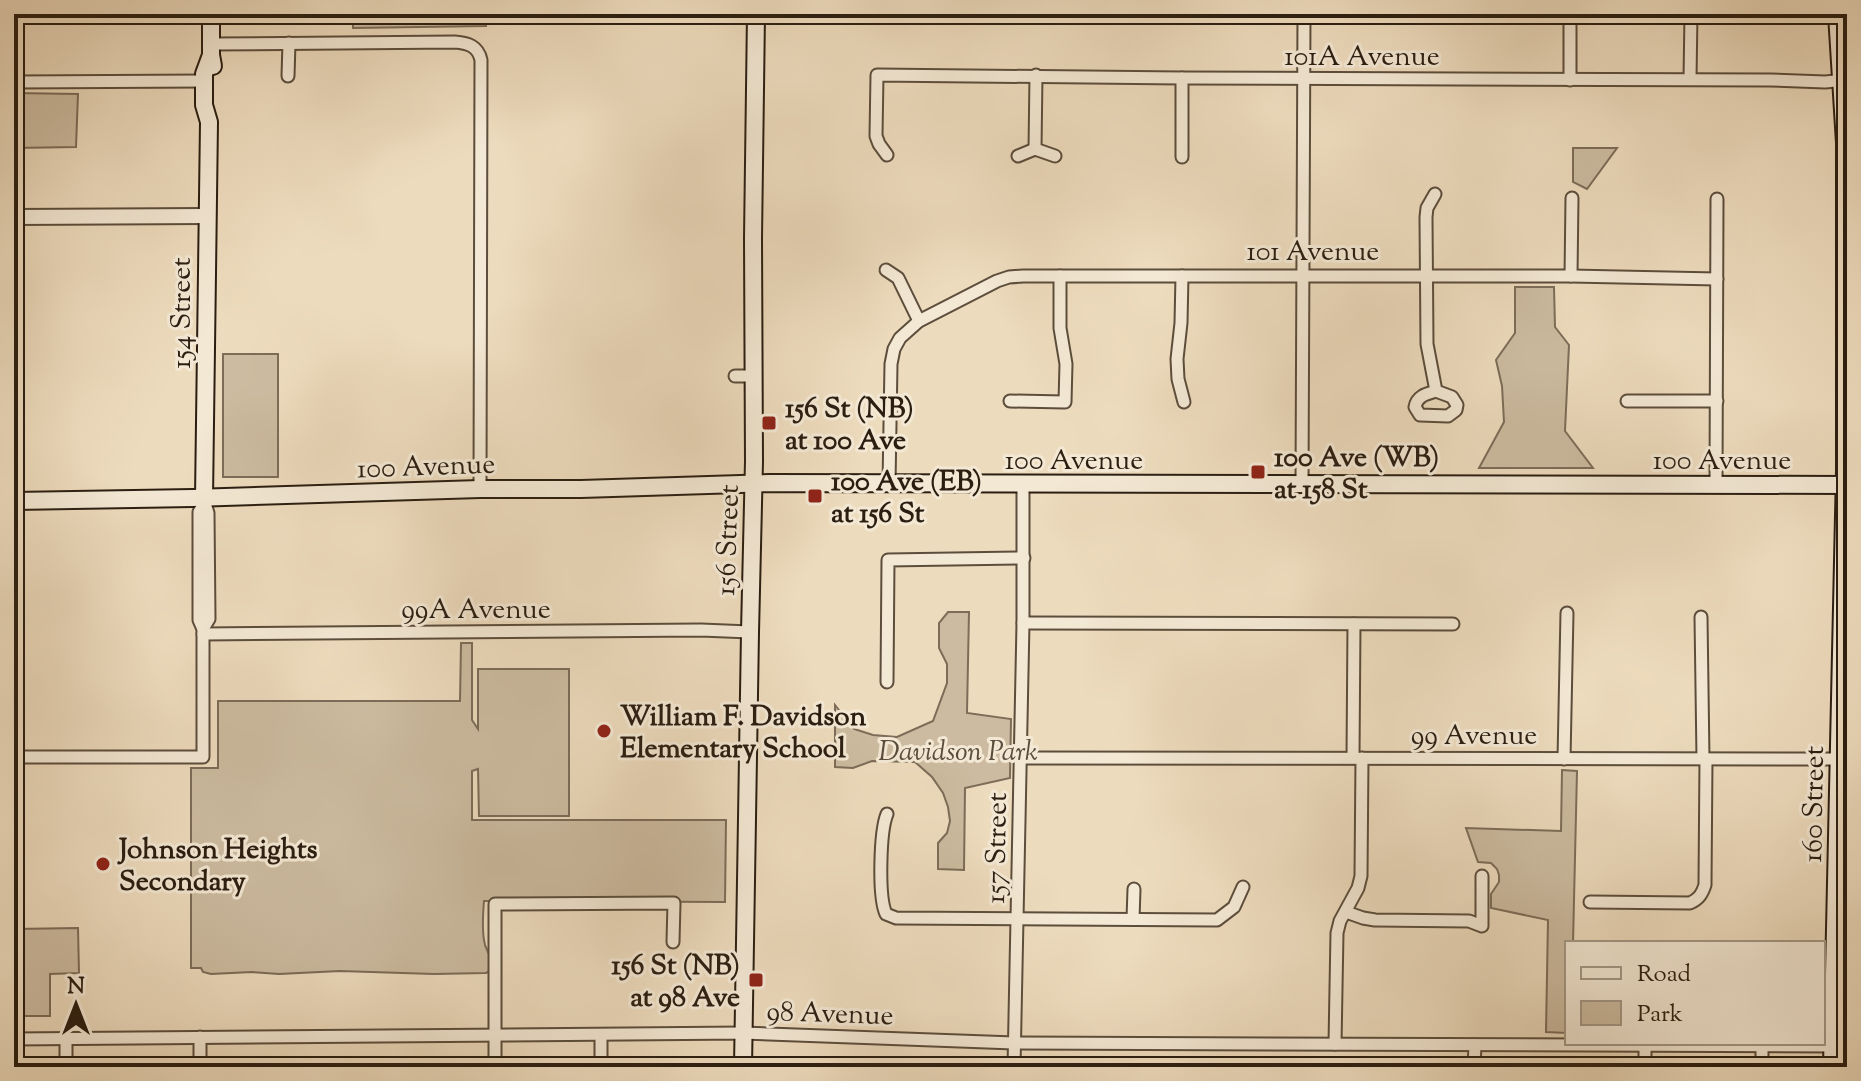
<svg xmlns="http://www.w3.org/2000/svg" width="1861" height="1081" viewBox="0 0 1861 1081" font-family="'Sorts Mill Goudy',serif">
	<rect width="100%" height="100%" fill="#eddbbd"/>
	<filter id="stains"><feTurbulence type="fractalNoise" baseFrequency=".0025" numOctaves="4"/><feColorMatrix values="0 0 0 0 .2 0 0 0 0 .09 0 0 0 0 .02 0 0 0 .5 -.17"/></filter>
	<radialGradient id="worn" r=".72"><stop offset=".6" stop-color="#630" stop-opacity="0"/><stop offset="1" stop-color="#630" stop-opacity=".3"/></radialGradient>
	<!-- green -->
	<g fill="#ccbba0" stroke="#7c6c58" stroke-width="2">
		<polygon points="353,14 486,14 486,26 353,28"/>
		<polygon points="14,93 78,94 76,147 14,148"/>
		<polygon points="1573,148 1617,148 1587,189 1573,182"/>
		<polygon points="1515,287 1554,287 1555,327 1569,345 1565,431 1593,468 1479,468 1504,422 1502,386 1496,360 1515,333"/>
		<rect x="223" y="354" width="55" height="123"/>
		<polygon points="948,612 969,612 967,713 1011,719 1010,778 965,788 964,870 938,869 938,843 947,833 950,821 948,807 943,793 932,777 915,762 872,761 853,768 835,767 835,705 854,729 873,735 897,737 933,721 947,683 947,664 939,648 939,623"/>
		<path d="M 461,643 L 472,643 L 472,720 L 478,729 L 478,669 L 569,669 L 569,816 L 479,816 L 478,769 L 472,771 L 472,820 L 726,820 L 725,902 L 484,901 C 483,913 482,928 484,940 C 485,953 494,953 490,971 L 486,973 L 434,974 L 340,971 L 279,974 L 252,972 L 211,974 L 203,972 L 201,968 L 191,968 L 191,768 L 218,768 L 218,701 L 460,701 Z"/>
		<polygon points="1562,770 1577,771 1573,943 1567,943 1567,1033 1546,1032 1548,920 1491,908 1491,894 1499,882 1499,875 1497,869 1491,863 1478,862 1466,828 1561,831"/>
		<polygon points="78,928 79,973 50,974 50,1016 14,1016 14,929"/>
	</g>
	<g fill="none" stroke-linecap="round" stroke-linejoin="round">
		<!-- minor casing -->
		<g stroke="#5c4d3c" stroke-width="15">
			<g id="minor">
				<polyline points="1570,14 1570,80"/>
				<path d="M 211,44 L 455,42 C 468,43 478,46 481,60 L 480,489"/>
				<polyline points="288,76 289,43"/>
				<polyline points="1690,79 1691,14"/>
				<polyline points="14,82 204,81"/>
				<polyline points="1035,149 1036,75"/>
				<polyline points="887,155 879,144 876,136 877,75 1182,78 1771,80 1825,82 1846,80"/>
				<polyline points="1018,156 1035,149 1055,156"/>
				<polyline points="1182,157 1182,78"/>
				<path d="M 1435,194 L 1427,208 L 1426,217 L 1427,344 L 1436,391 C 1426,394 1417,396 1415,407 L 1420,415 L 1448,416 L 1456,410 L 1457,405 L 1452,397 L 1436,391"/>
				<polyline points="886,270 898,278 919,321"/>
				<polyline points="1182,276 1181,323 1177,359 1178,379 1184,402"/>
				<polyline points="1571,276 1572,198"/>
				<polyline points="735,376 755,376"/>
				<polyline points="1010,401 1065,402 1066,364 1060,328 1060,276"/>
				<polyline points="1627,401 1717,401"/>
				<polyline points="889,484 891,364 894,349 900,338 919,321 997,281 1009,277 1023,276 1571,276 1717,279"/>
				<polyline points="1302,484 1304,14"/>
				<polyline points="1716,485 1717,199"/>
				<polyline points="1701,617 1703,759"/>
				<polyline points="1023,623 1453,624"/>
				<polyline points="203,629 209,619 208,513 204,500"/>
				<polyline points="203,634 701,630 750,632"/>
				<polyline points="887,682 888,560 1024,558"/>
				<polyline points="14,757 203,757 203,629 199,620 199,512 204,504"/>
				<polyline points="1353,757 1354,624"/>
				<polyline points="1021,758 1847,759"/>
				<polyline points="1564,759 1567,613"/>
				<path d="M 887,814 C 880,831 878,897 886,914 L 896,918 L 1217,920 L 1234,907 L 1243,887"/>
				<path d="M 1590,902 L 1690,903 C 1699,899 1702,894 1705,885 L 1706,759"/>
				<polyline points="1346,912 1363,918 1375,920 1469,921 1482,926 1482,876"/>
				<polyline points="1133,919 1134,889"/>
				<polyline points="14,1039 743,1033 1014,1043 1837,1046"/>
				<polyline points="1335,1044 1337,933 1340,921 1358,888 1361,876 1362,758"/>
				<polyline points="1645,1064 1645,1045"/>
				<polyline points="1762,1064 1762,1045"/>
				<polyline points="66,1067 66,1039"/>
				<polyline points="200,1067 200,1037"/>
				<polyline points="495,1067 495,904 674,903 673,942"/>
				<polyline points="601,1067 601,1035"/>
				<polyline points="1014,1067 1023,623 1023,485"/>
				<polyline points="1474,1067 1475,1045"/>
			</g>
		</g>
		<!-- tertiary casing -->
		<g stroke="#5c4d3c" stroke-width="18">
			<polyline id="tertiary" points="14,217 206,216"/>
		</g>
		<!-- secondary casing -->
		<g stroke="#2b1e11" stroke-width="20">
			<g id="secondary">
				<polyline points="211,14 211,55 213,66"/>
				<polyline points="204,498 209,122 204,105 204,74 211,55"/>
				<polyline points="14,501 193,498 480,489 581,489 769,483 1847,485"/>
				<polyline points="743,1067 750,632 754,461 753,238 756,14"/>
				<polyline points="1832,1067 1845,470 1845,143 1837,14"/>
				<polyline points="1846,1067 1847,1010"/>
			</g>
		</g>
		<!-- minor -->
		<use href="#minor" stroke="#f3e8d4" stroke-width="11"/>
		<!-- tertiary -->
		<use href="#tertiary" stroke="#f3e8d4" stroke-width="14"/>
		<!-- secondary -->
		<use href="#secondary" stroke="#f3e8d4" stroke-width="16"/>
	</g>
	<!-- markers -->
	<g fill="#8f2418" stroke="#f3e8d4" stroke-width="3">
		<rect x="761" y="415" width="16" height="16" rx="4"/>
		<rect x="1250" y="464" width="16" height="16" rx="4"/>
		<rect x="807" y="488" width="16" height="16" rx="4"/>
		<circle cx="604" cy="731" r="8"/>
		<circle cx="103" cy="864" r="8"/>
		<rect x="748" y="972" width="16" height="16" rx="4"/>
	</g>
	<g text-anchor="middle" stroke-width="6" stroke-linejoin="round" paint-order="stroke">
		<!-- street labels -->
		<g font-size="28" fill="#2b1e11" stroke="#f3e8d4">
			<text x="1362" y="65">101A Avenue</text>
			<text x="1313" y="260">101 Avenue</text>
			<text transform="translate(180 313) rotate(-90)" y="10">154 Street</text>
			<text x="1074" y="469">100 Avenue</text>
			<text x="1722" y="469">100 Avenue</text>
			<text transform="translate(426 465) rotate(-2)" y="10">100 Avenue</text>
			<text transform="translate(726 540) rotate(-88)" y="10">156 Street</text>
			<text x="476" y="618">99A Avenue</text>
			<text x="1474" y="744">99 Avenue</text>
			<text transform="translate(1812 804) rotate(-89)" y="10">160 Street</text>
			<text transform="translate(995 848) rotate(-89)" y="10">157 Street</text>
			<text transform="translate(830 1012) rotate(2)" y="10">98 Avenue</text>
		</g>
		<!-- poi labels -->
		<g font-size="28" font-weight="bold" fill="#2b1e11" stroke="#f3e8d4" text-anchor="start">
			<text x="785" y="417">156 St (NB)<tspan x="785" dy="32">at 100 Ave</tspan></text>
			<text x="1274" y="466">100 Ave (WB)<tspan x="1274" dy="32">at 158 St</tspan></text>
			<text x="831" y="490">100 Ave (EB)<tspan x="831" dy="32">at 156 St</tspan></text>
			<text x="620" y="725">William F. Davidson<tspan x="620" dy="32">Elementary School</tspan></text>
			<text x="119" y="858">Johnson Heights<tspan x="119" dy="32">Secondary</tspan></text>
			<text x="740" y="974" text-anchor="end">156 St (NB)<tspan x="740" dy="32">at 98 Ave</tspan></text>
		</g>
		<!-- park labels -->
		<g font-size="28" font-style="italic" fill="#5b4d3c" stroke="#f3e8d4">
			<text x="958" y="760">Davidson Park</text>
		</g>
	</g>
	<!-- margin -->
	<rect width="1861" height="1081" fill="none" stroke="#eddbbd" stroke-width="48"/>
	<rect x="16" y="16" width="1829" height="1049" fill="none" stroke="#2b1e11" stroke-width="4"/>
	<rect x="24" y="24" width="1813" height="1033" fill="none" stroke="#2b1e11" stroke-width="2"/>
	<!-- legend -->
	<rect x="1565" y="941" width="260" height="104" fill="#f3e8d4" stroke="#a39786" stroke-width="2"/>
	<rect x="1581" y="967" width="40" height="12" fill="#f3e8d4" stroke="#a39786" stroke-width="2"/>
	<text x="1637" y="981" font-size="24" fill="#2b1e11">Road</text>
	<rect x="1581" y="1001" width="40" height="24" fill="#ccbba0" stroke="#a39786" stroke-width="2"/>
	<text x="1637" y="1021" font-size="24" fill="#2b1e11">Park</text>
	<!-- north arrow -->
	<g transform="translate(76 1005)" stroke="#f3e8d4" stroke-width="6" paint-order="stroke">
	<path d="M0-6L14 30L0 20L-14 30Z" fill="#2b1e11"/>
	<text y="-12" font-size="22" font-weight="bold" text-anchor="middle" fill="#2b1e11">N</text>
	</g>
	<rect width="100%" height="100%" filter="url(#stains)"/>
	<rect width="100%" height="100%" fill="url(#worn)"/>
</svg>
